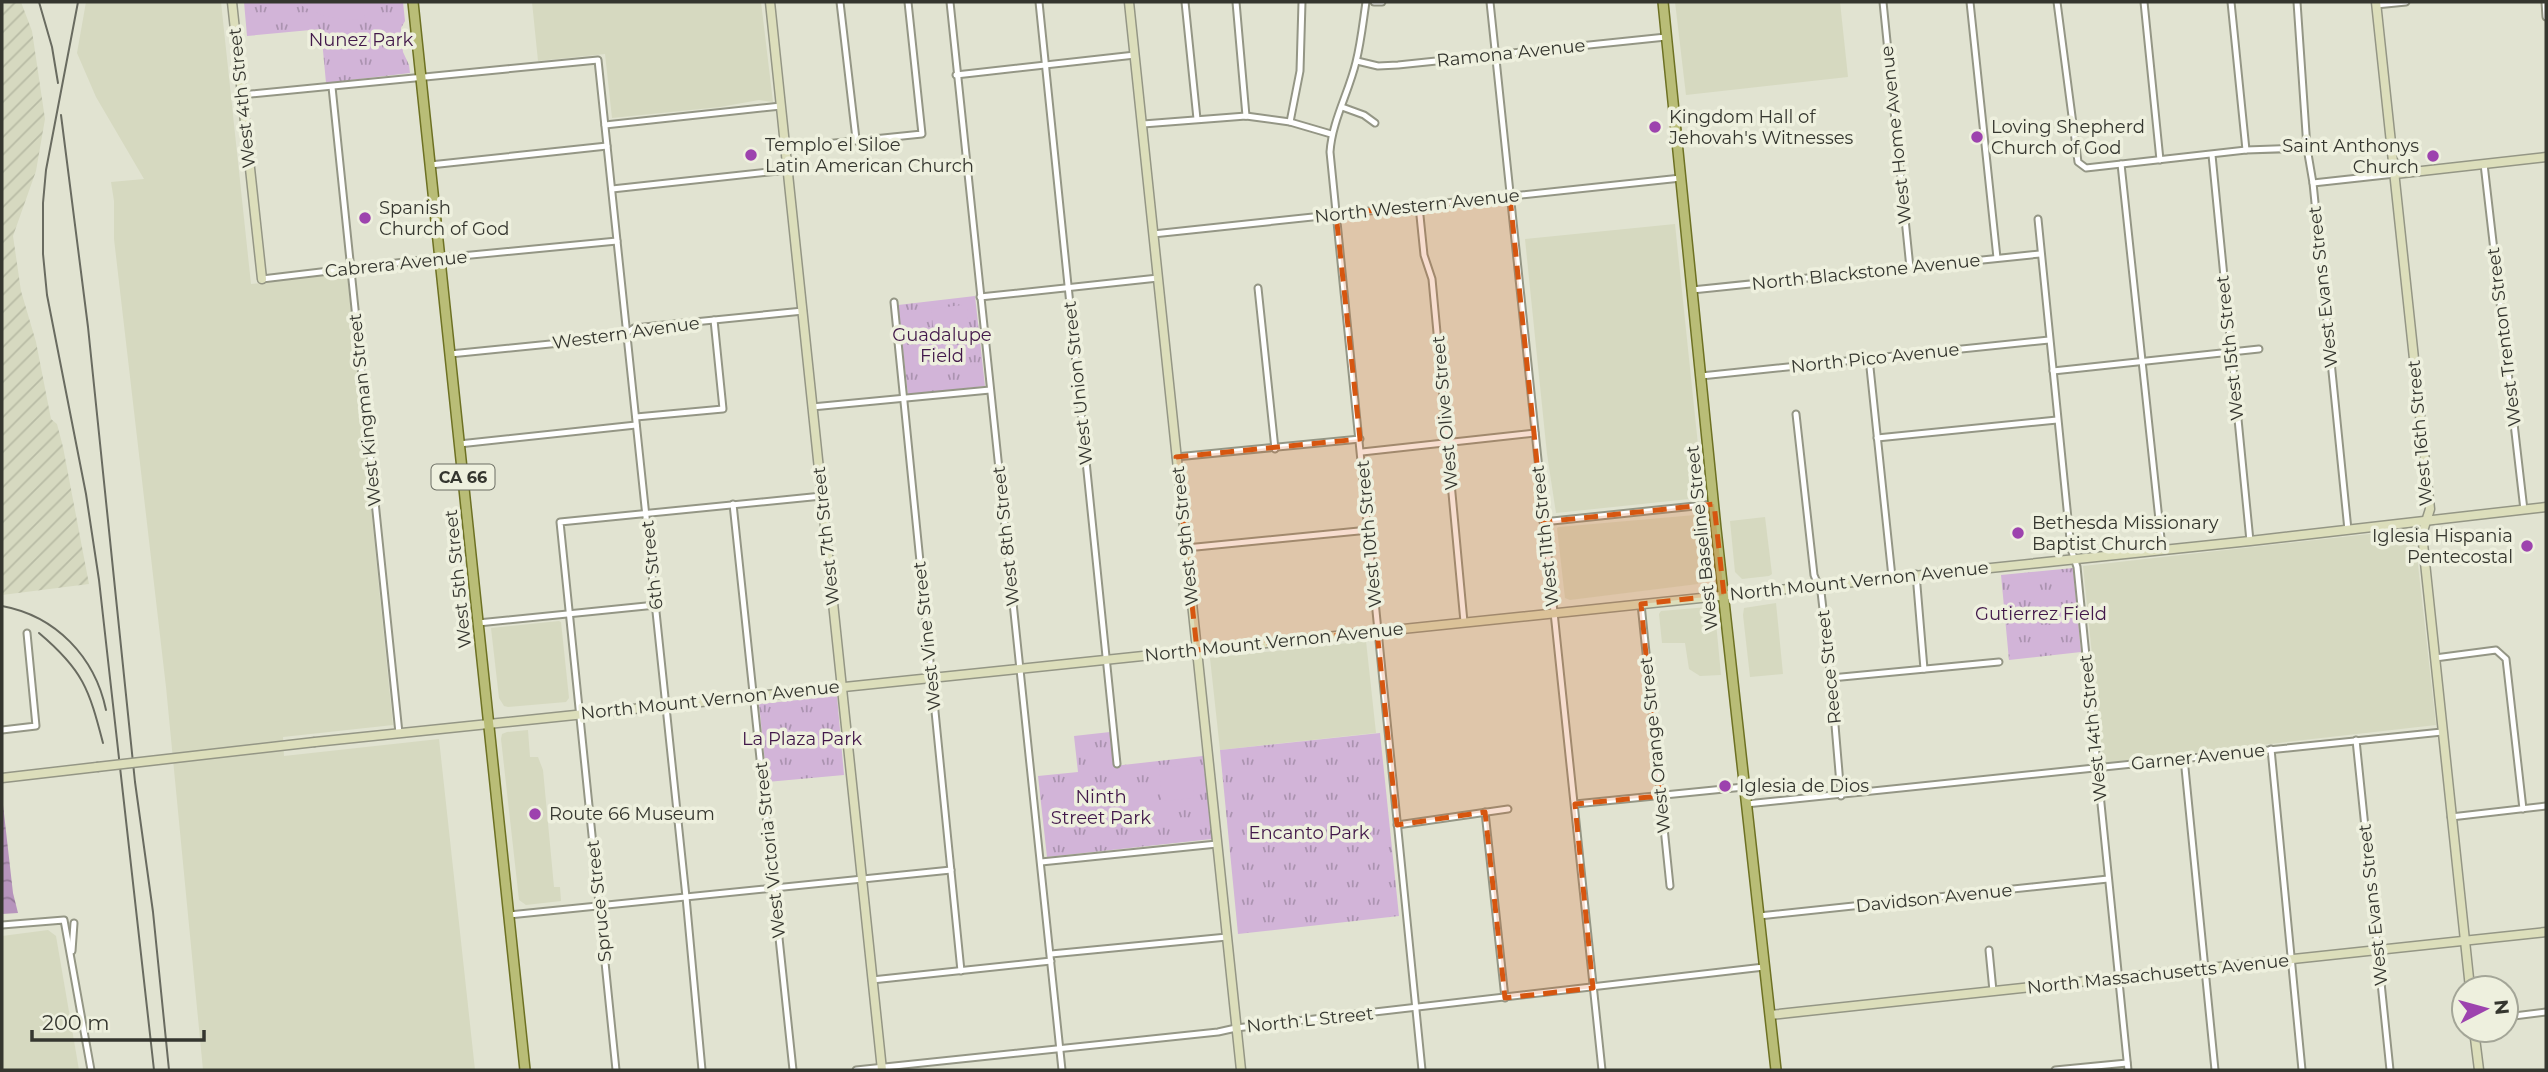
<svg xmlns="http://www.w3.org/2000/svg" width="2548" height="1072" viewBox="0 0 2548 1072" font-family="Montserrat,sans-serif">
	<defs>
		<pattern id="industrial-furrows" width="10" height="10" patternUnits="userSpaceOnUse" patternTransform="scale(1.75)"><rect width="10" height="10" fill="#d6d9c0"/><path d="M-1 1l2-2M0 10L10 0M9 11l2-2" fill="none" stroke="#b8bba5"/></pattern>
		<pattern id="grass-tufts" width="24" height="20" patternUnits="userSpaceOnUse" patternTransform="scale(1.75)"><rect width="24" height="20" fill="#d2b4d8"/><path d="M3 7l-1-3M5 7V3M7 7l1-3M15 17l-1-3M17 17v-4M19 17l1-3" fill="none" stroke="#ab93b0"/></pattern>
		<pattern id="water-waves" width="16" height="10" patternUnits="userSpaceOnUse" patternTransform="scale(1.75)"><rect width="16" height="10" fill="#b694bc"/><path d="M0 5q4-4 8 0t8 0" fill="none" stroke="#957a99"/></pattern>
	</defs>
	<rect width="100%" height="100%" fill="#e1e3d1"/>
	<!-- built -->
	<g fill="#d6d9c0">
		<polygon points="86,2 221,2 251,284 347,272 393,725 283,737 284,756 439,739 475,1070 203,1070 166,687 114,239 114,201 111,182 144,179 96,97 77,53"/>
		<polygon points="532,2 761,2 773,102 759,100 720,107 612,118 605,54 538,61"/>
		<polygon points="1675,2 1840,2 1848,77 1686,95"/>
		<polygon points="1675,224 1703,493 1699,498 1556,513 1547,454 1525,239"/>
		<polygon points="1695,515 1703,571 1698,584 1570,600 1565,598 1557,528 1559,527"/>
		<polygon points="1765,517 1772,574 1769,576 1742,579 1735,572 1730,521"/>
		<polygon points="2414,529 2436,725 2103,763 2083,566"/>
		<polygon points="1776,603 1783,674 1750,677 1743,615 1744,608"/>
		<polygon points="1708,607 1715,612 1721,675 1700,676 1689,669 1685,643 1662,643 1659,614 1661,611"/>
		<polygon points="559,621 561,622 569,698 566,702 508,707 504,706 499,698 491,628"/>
		<polygon points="1366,641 1376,733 1220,750 1210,658"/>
		<polygon points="528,730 530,757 538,757 543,770 554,887 560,887 561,901 526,905 519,900 501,739 502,734 507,732"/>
		<polygon points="48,930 56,936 79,1070 2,1070 2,936"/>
	</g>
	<!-- industrial -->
	<polygon fill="url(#industrial-furrows)" points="2,2 21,2 32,31 45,119 36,171 13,236 21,291 36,342 51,419 57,424 63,447 89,584 2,595"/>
	<!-- grass -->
	<g fill="url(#grass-tufts)">
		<polygon points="244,2 403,2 405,21 401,28 403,52 409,65 410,73 326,83 321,29 247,36"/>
		<polygon points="975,296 985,386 908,395 898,305"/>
		<polygon points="2073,568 2081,652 2009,660 2001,575"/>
		<polygon points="837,696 844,775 767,782 759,704"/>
		<polygon points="1110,732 1114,766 1203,756 1212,839 1047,857 1038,776 1078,772 1074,736"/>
		<polygon points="1380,733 1399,916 1238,934 1220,750"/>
	</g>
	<!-- pitch -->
	<g fill="#d2b4d8">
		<path d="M 296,2 L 363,2 L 365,19 C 339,21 317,16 296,2 Z"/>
		<polygon points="962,305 967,309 970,341 950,343 939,338 933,326 931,309"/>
		<polygon points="1191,765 1194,798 1162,801 1159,768"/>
	</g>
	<!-- water -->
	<polygon fill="url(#water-waves)" points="2,796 13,893 18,913 2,914"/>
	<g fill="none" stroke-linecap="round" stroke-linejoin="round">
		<!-- street casing -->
		<g stroke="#949685" stroke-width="9">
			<g id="street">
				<polyline points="840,2 856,139"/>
				<polyline points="950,2 1062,1070"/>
				<polyline points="1039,2 1117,764"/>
				<polyline points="1185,2 1197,119"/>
				<polyline points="1236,2 1246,116"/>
				<path d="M 1366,2 C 1363,22 1361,42 1356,62 C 1349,92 1332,121 1330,152 L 1422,1070"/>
				<polyline points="1374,2 1382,2"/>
				<polyline points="1490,2 1602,1070"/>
				<polyline points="1883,2 1910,268"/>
				<polyline points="1970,2 1997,258"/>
				<polyline points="2057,2 2078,162 2086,168 2246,150 2307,148"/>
				<polyline points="2144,2 2160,160"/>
				<polyline points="2231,2 2246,150"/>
				<polyline points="2297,2 2307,148 2313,183 2348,530"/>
				<polyline points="2545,2 2546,17"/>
				<polyline points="2376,5 2406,2"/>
				<polyline points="1357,61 1378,66 1398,65 1666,37"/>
				<polyline points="956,75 1135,55"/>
				<polyline points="332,87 399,733"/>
				<polyline points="241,95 598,60 686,897 702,1070"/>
				<polyline points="1342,107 1364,115 1375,123"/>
				<polyline points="1290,122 1300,71 1302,2"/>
				<polyline points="1143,124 1246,116 1290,122 1331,134"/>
				<polyline points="605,125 781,106"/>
				<polyline points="786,148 922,134 908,2"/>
				<polyline points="2212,155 2250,541"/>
				<polyline points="2121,164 2162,548"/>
				<polyline points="2484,164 2524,510"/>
				<polyline points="430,165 607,146"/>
				<polyline points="2313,183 2395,174"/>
				<polyline points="612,189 788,170"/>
				<polyline points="1419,206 1424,255 1432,279 1464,622"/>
				<polyline points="2038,219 2071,549 2077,567 2128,1070"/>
				<polyline points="1153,234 1681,178"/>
				<polyline points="262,279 430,259 617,241"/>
				<polyline points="1258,288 1275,449"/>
				<polyline points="1692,290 2040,254"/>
				<polyline points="980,297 1158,278"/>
				<polyline points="894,302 961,971"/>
				<polyline points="450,354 620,337 634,328 803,311"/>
				<polyline points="1869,358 1892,577"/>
				<polyline points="2053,371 2259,349"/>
				<polyline points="1701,376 2049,340"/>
				<polyline points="812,407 990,390"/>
				<polyline points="1796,414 1814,575 1821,592 1831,678 1841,796"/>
				<polyline points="636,417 723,409 714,320"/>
				<polyline points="1877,438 2057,420"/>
				<polyline points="459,444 636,425"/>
				<polyline points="1362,452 1535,433"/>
				<polyline points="1176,457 1360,439"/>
				<polyline points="733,504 793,1070"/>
				<polyline points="1543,522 1714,504"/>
				<polyline points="1186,548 1369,530"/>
				<polyline points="1916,574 1924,669"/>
				<polyline points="1641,604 1670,886"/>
				<polyline points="478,623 656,605"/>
				<polyline points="2435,658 2496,650 2506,659 2523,809"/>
				<polyline points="1831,678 1999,662"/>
				<polyline points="2,730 36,726 27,633"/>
				<polyline points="2356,740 2390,1070"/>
				<polyline points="2271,749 2302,1070"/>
				<polyline points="2184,758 2215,1070"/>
				<polyline points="1575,804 1744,787"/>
				<polyline points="1746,804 2442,732"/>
				<polyline points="1485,812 1505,998"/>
				<polyline points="2451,817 2546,806"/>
				<polyline points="1397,825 1508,809"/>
				<polyline points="1041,862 1217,844"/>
				<polyline points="509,915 951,870"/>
				<polyline points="1759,916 2108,879"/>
				<polyline points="2,925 64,920 91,1070"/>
				<polyline points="1989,950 1993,991"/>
				<polyline points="72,951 74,923"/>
				<polyline points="1051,954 1227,937"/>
				<polyline points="872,980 1051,961"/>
				<polyline points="2506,1017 2546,1012"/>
				<polyline points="616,1070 560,522 822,496"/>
				<polyline points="856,1070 1218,1032 1236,1028 1764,967"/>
				<polyline points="2055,1070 2127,1063"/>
			</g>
		</g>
		<!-- secondary casing -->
		<g stroke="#949685" stroke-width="11">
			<g id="secondary">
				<polyline points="232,2 262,279"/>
				<polyline points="770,2 882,1070"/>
				<polyline points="1129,2 1241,1070"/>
				<polyline points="2376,2 2430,509 2422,534 2470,988"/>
				<polyline points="2395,174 2546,157"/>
				<polyline points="315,742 2250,541 2546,507"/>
				<polyline points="2,778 97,767"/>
				<polyline points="1770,1015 2546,932"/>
				<polyline points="2474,1030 2479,1070"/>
			</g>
		</g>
		<!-- primary casing -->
		<g stroke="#6d7123" stroke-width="12">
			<g id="primary">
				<polyline points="413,2 525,1070"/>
				<polyline points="1663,2 1716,529 1776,1070"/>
			</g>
		</g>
		<!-- street -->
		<use href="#street" stroke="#fff" stroke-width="5"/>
		<!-- secondary -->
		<use href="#secondary" stroke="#dcdebb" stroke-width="8"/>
		<!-- primary -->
		<use href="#primary" stroke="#b9bd77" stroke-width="9"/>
		<!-- rail -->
		<g stroke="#696b60" stroke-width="2">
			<polyline points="39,2 52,47 58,83"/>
			<polyline points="78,2 46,170 43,203 43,254 47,295 86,494 99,580 154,1070"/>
			<polyline points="61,115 88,327 135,782 153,912 169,1070"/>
			<path d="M 2,606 C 56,616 95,657 106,710"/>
			<path d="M 39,633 C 83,670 89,689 103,743"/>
		</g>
		<!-- secondary-bridge casing -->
		<g stroke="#949685" stroke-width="11" stroke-linecap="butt">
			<polyline id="secondary-bridge" points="97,767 315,742"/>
		</g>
		<!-- secondary-bridge -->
		<use href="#secondary-bridge" stroke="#dcdebb" stroke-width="8"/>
	</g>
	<!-- marked area -->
	<path fill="#d65610" fill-opacity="0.2" stroke="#d65610" stroke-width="5" stroke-dasharray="14 9" stroke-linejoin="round" d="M 1510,197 L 1543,522 L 1714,504 L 1724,595 L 1641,604 L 1660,796 L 1575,804 L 1593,988 L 1505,998 L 1485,812 L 1397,825 L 1377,631 L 1197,650 L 1176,457 L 1360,439 L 1336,214 Z"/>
	<!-- markers -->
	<g fill="#9d43ae" stroke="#eef0de" stroke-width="2.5">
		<circle cx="1655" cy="127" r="7"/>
		<circle cx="1977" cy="137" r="7"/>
		<circle cx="751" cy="155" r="7"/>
		<circle cx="2433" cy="156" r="7"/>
		<circle cx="365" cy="218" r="7"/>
		<circle cx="2018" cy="533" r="7"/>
		<circle cx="2527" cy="546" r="7"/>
		<circle cx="1725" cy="786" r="7"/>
		<circle cx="535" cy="814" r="7"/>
	</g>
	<g text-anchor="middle" stroke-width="7" stroke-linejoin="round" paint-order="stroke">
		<!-- shield labels -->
		<rect fill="#eef0de" stroke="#6c6e64" stroke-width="2" x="431.5" y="464.5" width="63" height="25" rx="5"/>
		<g font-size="16" font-weight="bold" fill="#35362f">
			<text x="463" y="483">CA 66</text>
		</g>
		<!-- park labels -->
		<g font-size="18" fill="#42184a" stroke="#eef0de">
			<text x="361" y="46">Nunez Park</text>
			<text x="942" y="341">Guadalupe<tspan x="942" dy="21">Field</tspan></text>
			<text x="2041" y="620">Gutierrez Field</text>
			<text x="802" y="745">La Plaza Park</text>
			<text x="1101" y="803">Ninth<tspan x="1101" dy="21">Street Park</tspan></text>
			<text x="1309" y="839">Encanto Park</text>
		</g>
		<!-- street labels -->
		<g font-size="18" fill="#35362f" stroke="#eef0de">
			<text transform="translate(1511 53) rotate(-6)" y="6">Ramona Avenue</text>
			<text transform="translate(242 98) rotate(-96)" y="6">West 4th Street</text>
			<text transform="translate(1896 135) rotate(-96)" y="6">West Home Avenue</text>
			<text transform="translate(1417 206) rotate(-6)" y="6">North Western Avenue</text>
			<text transform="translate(396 264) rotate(-6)" y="6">Cabrera Avenue</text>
			<text transform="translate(1866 272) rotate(-6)" y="6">North Blackstone Avenue</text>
			<text transform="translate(2323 287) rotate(-96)" y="6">West Evans Street</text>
			<text transform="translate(626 333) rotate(-8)" y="6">Western Avenue</text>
			<text transform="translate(2504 337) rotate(-97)" y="6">West Trenton Street</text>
			<text transform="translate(2230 348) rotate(-96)" y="6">West 15th Street</text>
			<text transform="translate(1875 358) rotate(-6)" y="6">North Pico Avenue</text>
			<text transform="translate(1078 383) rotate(-96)" y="6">West Union Street</text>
			<text transform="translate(365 410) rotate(-96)" y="6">West Kingman Street</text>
			<text transform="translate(1445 413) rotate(-95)" y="6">West Olive Street</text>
			<text transform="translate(2420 433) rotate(-95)" y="6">West 16th Street</text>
			<text transform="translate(1369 534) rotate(-95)" y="6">West 10th Street</text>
			<text transform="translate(826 536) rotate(-96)" y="6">West 7th Street</text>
			<text transform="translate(1006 536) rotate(-96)" y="6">West 8th Street</text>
			<text transform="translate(1185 536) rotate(-96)" y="6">West 9th Street</text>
			<text transform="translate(1545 536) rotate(-96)" y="6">West 11th Street</text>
			<text transform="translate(1702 538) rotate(-96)" y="6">West Baseline Street</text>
			<text transform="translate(652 565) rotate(-96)" y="6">6th Street</text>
			<text transform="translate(458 579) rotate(-96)" y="6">West 5th Street</text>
			<text transform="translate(1859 581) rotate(-6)" y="6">North Mount Vernon Avenue</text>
			<text transform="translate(927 636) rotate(-96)" y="6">West Vine Street</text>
			<text transform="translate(1274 642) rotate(-6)" y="6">North Mount Vernon Avenue</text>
			<text transform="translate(1829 667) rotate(-96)" y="6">Reece Street</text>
			<text transform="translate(710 700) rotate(-6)" y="6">North Mount Vernon Avenue</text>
			<text transform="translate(2093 728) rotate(-96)" y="6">West 14th Street</text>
			<text transform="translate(1655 745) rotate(-96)" y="6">West Orange Street</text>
			<text transform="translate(2198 757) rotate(-6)" y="6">Garner Avenue</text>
			<text transform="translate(770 850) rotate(-96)" y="6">West Victoria Street</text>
			<text transform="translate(1934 898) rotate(-6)" y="6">Davidson Avenue</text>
			<text transform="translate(599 901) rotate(-96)" y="6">Spruce Street</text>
			<text transform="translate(2373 905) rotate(-96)" y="6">West Evans Street</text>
			<text transform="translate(2158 974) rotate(-6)" y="6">North Massachusetts Avenue</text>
			<text transform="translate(1310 1020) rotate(-6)" y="6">North L Street</text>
		</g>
		<!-- poi labels -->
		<g font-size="18" fill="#35362f" stroke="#eef0de" text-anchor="start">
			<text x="1669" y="123">Kingdom Hall of<tspan x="1669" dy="21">Jehovah's Witnesses</tspan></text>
			<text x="1991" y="133">Loving Shepherd<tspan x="1991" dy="21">Church of God</tspan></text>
			<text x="765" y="151">Templo el Siloe<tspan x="765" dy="21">Latin American Church</tspan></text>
			<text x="2419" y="152" text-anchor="end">Saint Anthonys<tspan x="2419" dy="21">Church</tspan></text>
			<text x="379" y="214">Spanish<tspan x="379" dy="21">Church of God</tspan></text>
			<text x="2032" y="529">Bethesda Missionary<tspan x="2032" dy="21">Baptist Church</tspan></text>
			<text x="2513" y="542" text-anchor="end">Iglesia Hispania<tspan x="2513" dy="21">Pentecostal</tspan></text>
			<text x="1739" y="792">Iglesia de Dios</text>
			<text x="549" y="820">Route 66 Museum</text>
		</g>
	</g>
	<!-- border -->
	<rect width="2548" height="1072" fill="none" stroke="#35362f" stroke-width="7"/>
	<!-- north arrow -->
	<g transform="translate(2485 1009) rotate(84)"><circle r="33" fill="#eef0de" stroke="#a4a698" stroke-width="2"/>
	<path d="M0-5L12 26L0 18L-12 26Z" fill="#9d43ae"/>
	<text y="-10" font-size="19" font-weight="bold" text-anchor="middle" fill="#35362f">N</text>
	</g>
	<!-- scale -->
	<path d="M32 1030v10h172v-10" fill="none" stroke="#35362f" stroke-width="3.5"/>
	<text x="42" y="1030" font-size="21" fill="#35362f" stroke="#eef0de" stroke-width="5" paint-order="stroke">200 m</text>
</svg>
